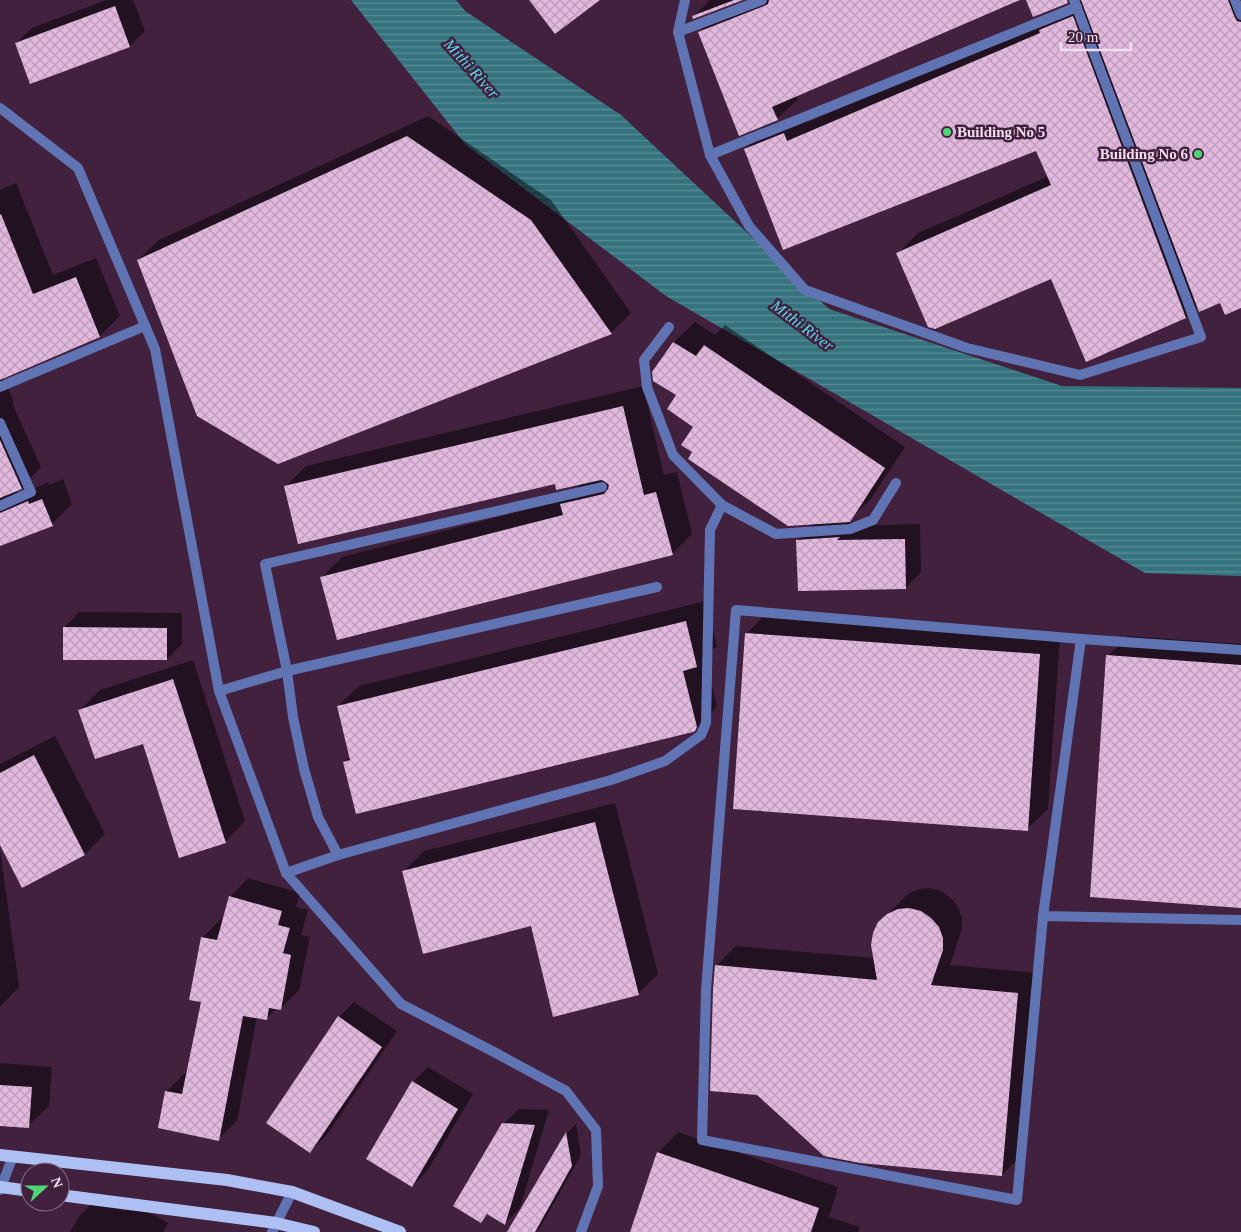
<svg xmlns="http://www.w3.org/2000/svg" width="1241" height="1232" viewBox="0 0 1241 1232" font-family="Georgia,serif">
	<defs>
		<pattern id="water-rules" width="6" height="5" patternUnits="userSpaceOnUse" patternTransform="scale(1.25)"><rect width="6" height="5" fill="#35737e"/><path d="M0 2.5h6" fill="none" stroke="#5d8d97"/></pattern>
		<pattern id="building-cross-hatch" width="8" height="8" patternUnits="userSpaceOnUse" patternTransform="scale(1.25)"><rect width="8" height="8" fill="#e2b9de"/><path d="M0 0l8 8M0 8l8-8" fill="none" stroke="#bc9bb8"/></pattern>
	</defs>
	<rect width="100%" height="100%" fill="#41213e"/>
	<!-- water -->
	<polygon fill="url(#water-rules)" points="351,0 456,0 465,11 621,115 829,309 1062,386 1241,388 1241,576 1145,573 666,296 465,144"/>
	<!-- shadow -->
	<g fill="#0007">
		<polygon points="106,0 133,0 145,31 130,46 16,43 32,28"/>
		<polygon points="710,0 739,0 693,17"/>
		<polygon points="751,0 1017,0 796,95 798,99 777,119 699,32 720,12"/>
		<polygon points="1083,0 1241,0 1241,306 1221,301 1198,305 1186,317 1087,360 1051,277 898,253 918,233 1049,176 1037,149 745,149 765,129 804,113 808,122 1055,16 1060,10"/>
		<polygon points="428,116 551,200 631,313 611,333 138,260 159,240"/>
		<polygon points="16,183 53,275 96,258 120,316 100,336 3,377 13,400 13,405 41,467 21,488 15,490 19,493 24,493 48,482 49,485 63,479 72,504 52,524 0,545 0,190"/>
		<polygon points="695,322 715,335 725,325 905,447 870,500 847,522 854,522 851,526 920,524 921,572 906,587 798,540 814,523 694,452 695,427 678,395 654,372 674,342"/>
		<polygon points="643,386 664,475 677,472 692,534 672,554 322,577 342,557 565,500 582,483 556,482 286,486 306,466"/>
		<polygon points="706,601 717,646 705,658 717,706 715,709 695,730 344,762 351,756 338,706 359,686"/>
		<polygon points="79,612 182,613 182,644 167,659 64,628"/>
		<polygon points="767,613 1060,635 1048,809 1027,829 746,634"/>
		<polygon points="1128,636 1241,644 1241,907 1108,656"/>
		<polygon points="193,660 245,821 225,842 144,742 80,710 100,690"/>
		<polygon points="55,736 105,834 85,854 23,886 0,842 0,764"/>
		<polygon points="615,803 658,974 638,994 532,925 404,871 424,851"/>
		<polygon points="0,849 19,987 0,1007"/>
		<polygon points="248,878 300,893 296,907 308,910 301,935 310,937 299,990 280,1009 277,1008 266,1019 257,1017 237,1121 218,1139 166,1092 185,1073 188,1073 202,1001 203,937 221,919 224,919 230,897"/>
		<polygon points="930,888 941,891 951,898 958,907 962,918 962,929 950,965 1037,973 1022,1155 1002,1175 716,966 736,946 874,958 879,923 908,894 919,889"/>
		<polygon points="354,1002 397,1031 326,1136 310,1151 339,1017"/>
		<polygon points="0,1063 52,1067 49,1106 28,1126 0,1124"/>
		<polygon points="428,1067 473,1094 427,1171 412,1186 413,1082"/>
		<polygon points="519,1109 549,1110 520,1208 505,1223 488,1214 481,1221 503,1124"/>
		<polygon points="576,1124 581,1155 540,1228 536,1232 520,1232 511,1227 567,1133"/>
		<polygon points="678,1132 838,1187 829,1217 860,1227 858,1232 631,1232 658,1153"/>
		<polygon points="98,1197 124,1211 132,1203 168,1223 163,1232 70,1232 78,1218"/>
	</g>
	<!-- building -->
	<g fill="url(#building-cross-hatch)">
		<polygon points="529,0 600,0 555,34"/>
		<polygon points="734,0 743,0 693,19 692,16"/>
		<polygon points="769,0 1020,0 772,107 778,120 739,136 698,32 764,6 768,4"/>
		<polygon points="1026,0 1067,0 1068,3 1033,17"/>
		<polygon points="1081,0 1228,0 1235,18 1237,21 1241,22 1241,308 1225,315 1220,303 1199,312"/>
		<polygon points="115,6 130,47 30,84 15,43"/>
		<polygon points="1073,16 1186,318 1086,362 1051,279 935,329 928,327 896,253 1051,185 1036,151 783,250 744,149 784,133 787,141 1040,33 1039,30"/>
		<polygon points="407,136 531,220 612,334 278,464 197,416 137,260"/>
		<polygon points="1,214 33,294 76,277 100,337 0,380 0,215"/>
		<polygon points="673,342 696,356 704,345 885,468 850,522 788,526 688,459 692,452 681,445 693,427 667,409 676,395 653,381 652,372"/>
		<polygon points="623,406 644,495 656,492 673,555 337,640 320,577 563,515 560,504 604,494 608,489 609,485 604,481 601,480 556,490 555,484 298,544 284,486"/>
		<polygon points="0,440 22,489 0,498"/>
		<polygon points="42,499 53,526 0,546 0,513 28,501 29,504"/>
		<polygon points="840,537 837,540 905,539 906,589 798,591 796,540"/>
		<polygon points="686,621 697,667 683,671 697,727 695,731 693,732 356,814 343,762 350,760 337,706"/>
		<polygon points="63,627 167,628 167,660 63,660"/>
		<polygon points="745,633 1040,654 1028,831 733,809"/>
		<polygon points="1106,655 1241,665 1241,908 1090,897"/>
		<polygon points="173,679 226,843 179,858 143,744 95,759 78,710"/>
		<polygon points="34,755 85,855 22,888 0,845 0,773"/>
		<polygon points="595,822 639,995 553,1017 531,926 423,954 402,871"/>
		<polygon points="229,896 282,911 278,925 290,928 283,953 291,955 281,1010 269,1008 267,1020 243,1016 219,1141 158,1128 165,1091 182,1094 201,1002 189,1000 201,937 217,940"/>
		<polygon points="909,908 921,911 931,918 939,927 943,938 943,950 931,985 1018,993 1002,1176 860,1163 824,1156 757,1095 710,1091 713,990 715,965 877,980 871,945 873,933 878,922 887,914 898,909"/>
		<polygon points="338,1016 382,1047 310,1153 266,1123"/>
		<polygon points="412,1081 458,1109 412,1187 366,1159"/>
		<polygon points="0,1085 32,1087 29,1128 0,1126"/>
		<polygon points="502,1123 535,1125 505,1225 487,1214 481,1223 453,1206"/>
		<polygon points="566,1132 572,1166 535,1232 507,1232"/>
		<polygon points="657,1152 819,1208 811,1232 630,1232"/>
	</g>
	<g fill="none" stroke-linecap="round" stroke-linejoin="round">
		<!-- service -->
		<g stroke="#6074b3" stroke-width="10">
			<polyline points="685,0 678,32 710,155 749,226 805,290 967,348 1080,375 1201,337 1074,0"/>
			<polyline points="1235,0 1241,15"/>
			<polyline points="678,32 762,0"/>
			<polyline points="0,108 78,168 155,349 219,691 286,873 401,1004 494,1052 566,1091 596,1130 598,1186 581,1232"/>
			<polyline points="710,155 1077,7"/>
			<polyline points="669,327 644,360 647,387 673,455 722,505"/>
			<polyline points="0,387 145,326"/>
			<polyline points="0,423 31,492 0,506"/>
			<polyline points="1081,639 1043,916 1241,920"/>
			<polyline points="219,691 287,671 657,587"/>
			<polyline points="338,855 318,817 304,769 293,717 287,671 265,564 602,487"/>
			<polyline points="286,873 338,855 611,780 665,761 701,735 706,723 710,530 722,505 776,534 850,529 873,520 896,483"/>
			<polyline points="1043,916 1017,1200 702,1140 706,990 736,610 1081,639 1241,650"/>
		</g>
		<!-- minor -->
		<g stroke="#6074b3" stroke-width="10">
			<polyline points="0,1190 13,1156"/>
			<polyline points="272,1232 292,1192"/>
		</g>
		<!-- primary -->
		<g stroke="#adbff3" stroke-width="12">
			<polyline points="0,1155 227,1180 292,1192 400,1232"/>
			<polyline points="0,1187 30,1191"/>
			<polyline points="60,1195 276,1223 314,1232"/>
		</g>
	</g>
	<!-- markers -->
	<g fill="#4ed675" stroke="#41213e" stroke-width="2">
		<circle cx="947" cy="132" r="5"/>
		<circle cx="1198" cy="154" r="5"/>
	</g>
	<g text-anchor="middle" stroke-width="5" stroke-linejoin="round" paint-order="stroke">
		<!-- poi labels -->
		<g font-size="15" font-weight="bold" fill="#f2ddef" stroke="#41213e" text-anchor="start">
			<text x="957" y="137">Building No 5</text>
			<text x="1188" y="159" text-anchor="end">Building No 6</text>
		</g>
		<!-- water labels -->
		<g font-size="16" font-style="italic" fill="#57daef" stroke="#41213e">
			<text transform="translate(472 68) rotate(48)" y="6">Mithi River</text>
			<text transform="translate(803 325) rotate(37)" y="6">Mithi River</text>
		</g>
	</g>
	<!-- north arrow -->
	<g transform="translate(45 1187) rotate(69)"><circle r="24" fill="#41213e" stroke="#886c85"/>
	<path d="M0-4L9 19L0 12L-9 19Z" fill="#4ed675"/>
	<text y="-8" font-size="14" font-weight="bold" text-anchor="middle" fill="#f2ddef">N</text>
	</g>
	<!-- scale -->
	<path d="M1061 42v8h70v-8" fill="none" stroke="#f2ddef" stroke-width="2.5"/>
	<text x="1068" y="42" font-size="15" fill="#f2ddef" stroke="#41213e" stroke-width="4" paint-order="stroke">20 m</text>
</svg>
